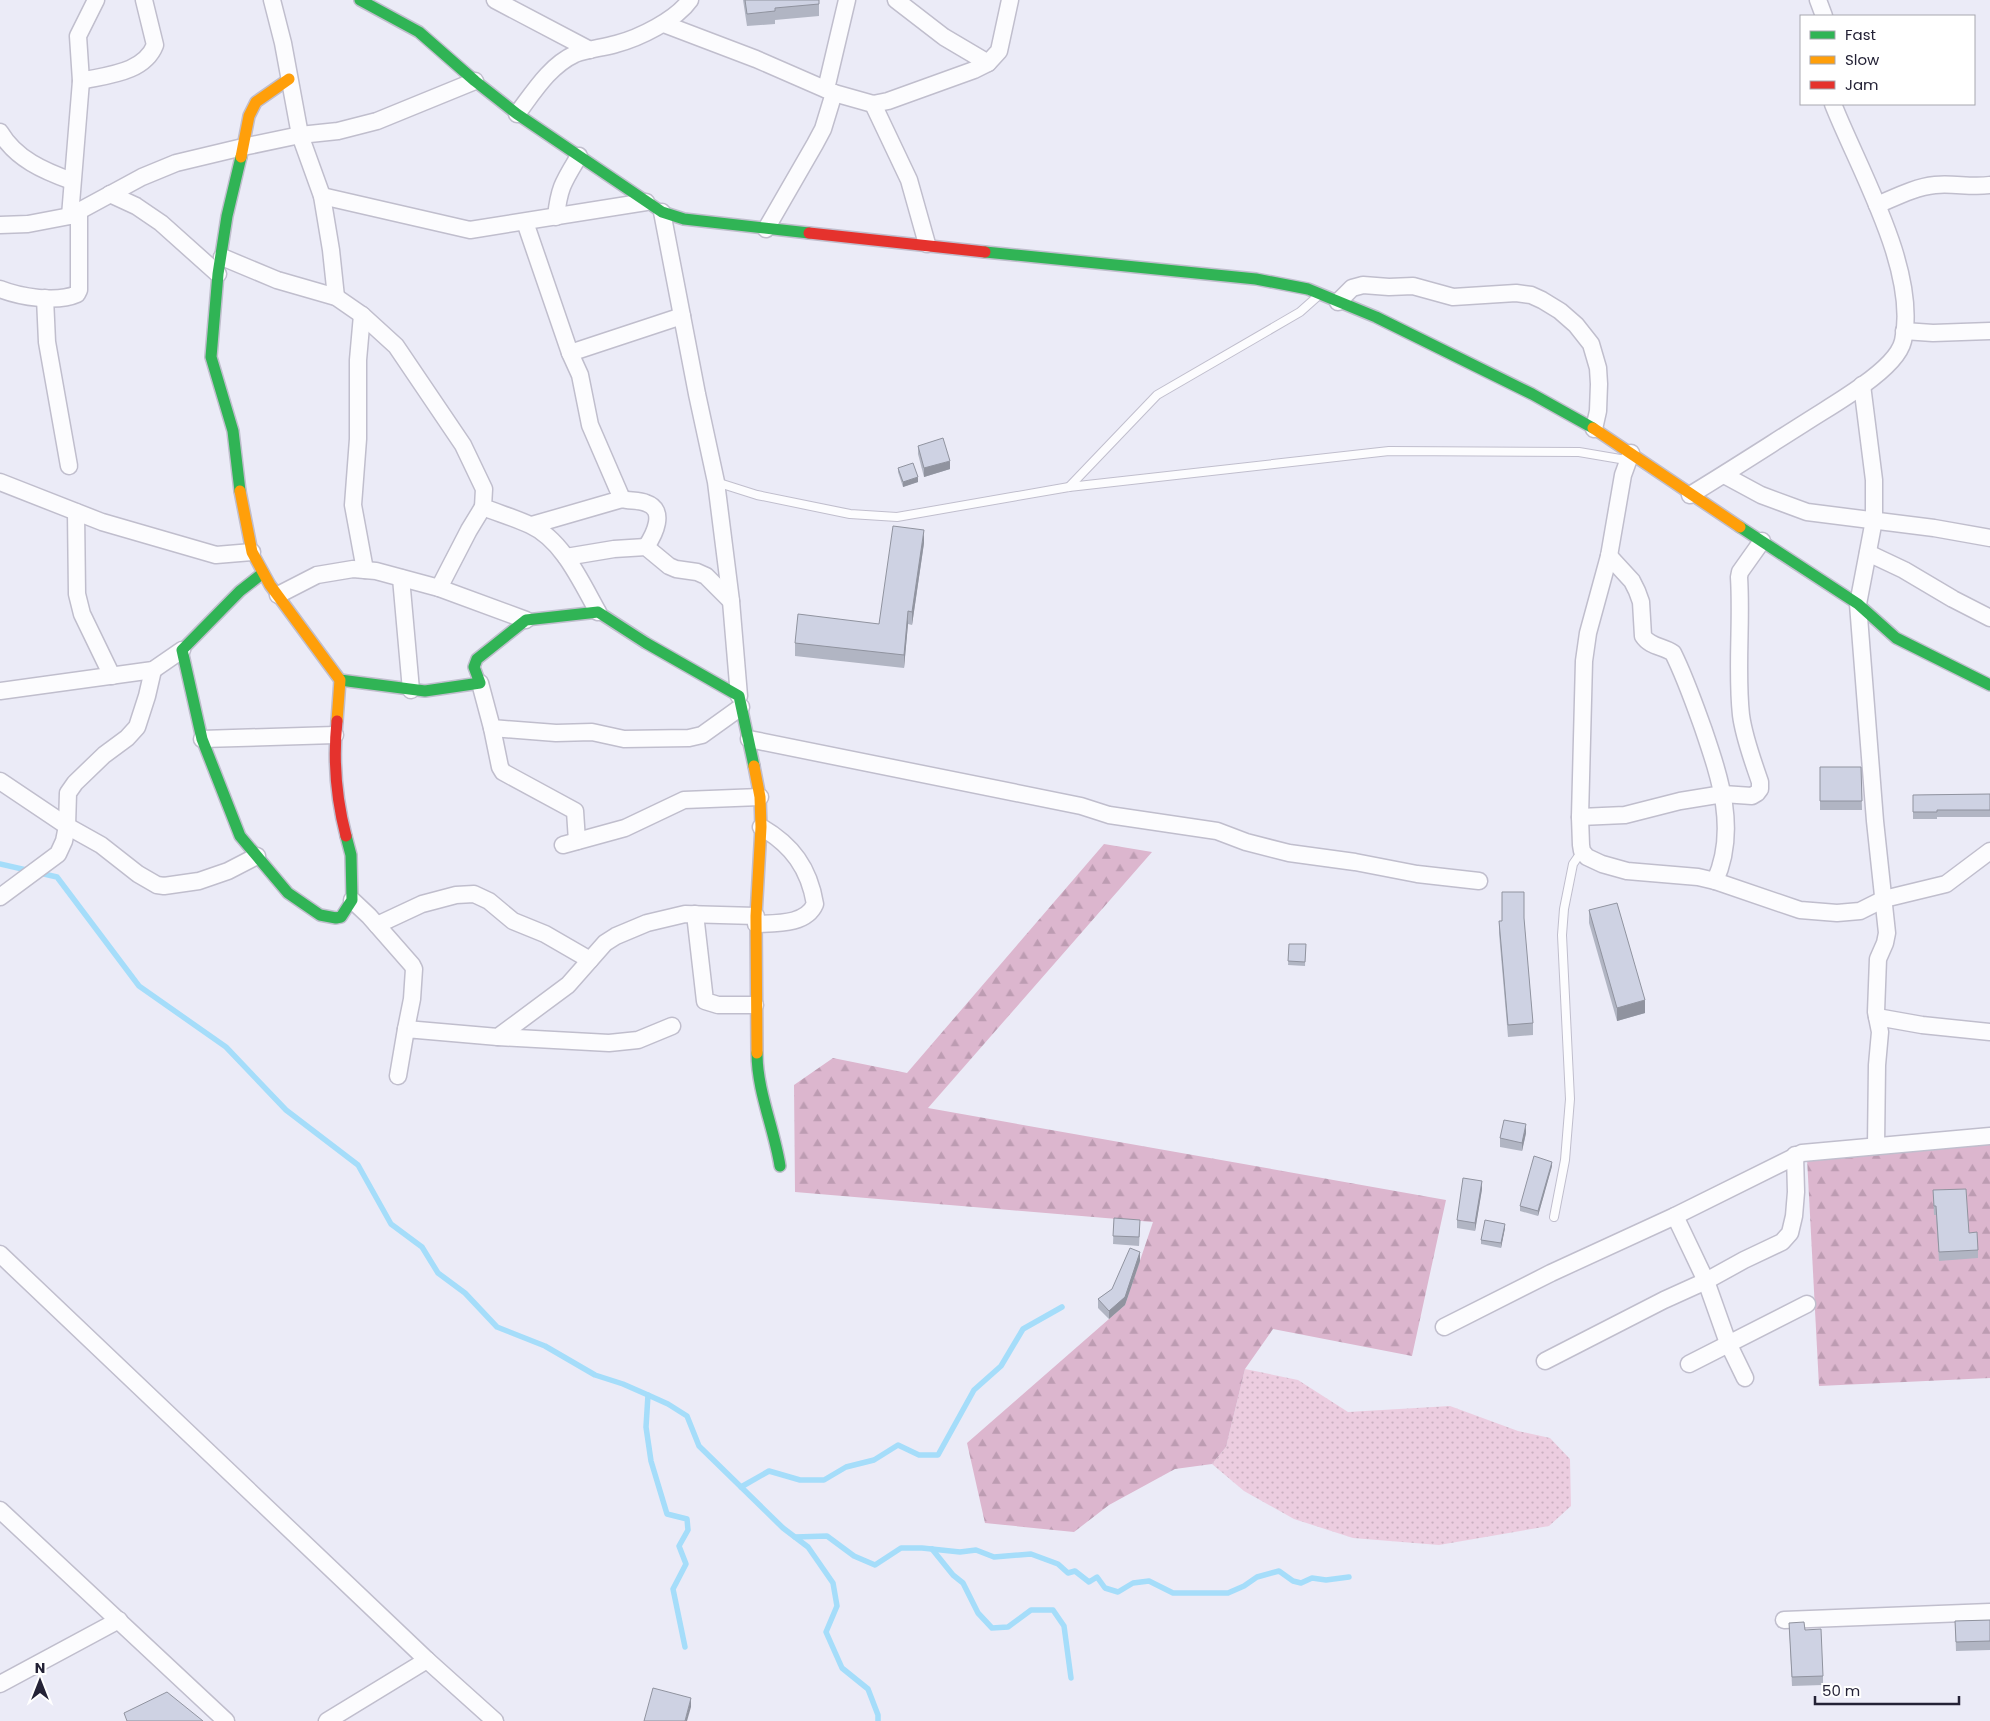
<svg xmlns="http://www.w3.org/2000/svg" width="1990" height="1721" viewBox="0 0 1990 1721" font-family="Poppins,sans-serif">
	<defs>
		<pattern id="grass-dots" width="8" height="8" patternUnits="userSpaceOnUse" patternTransform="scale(1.25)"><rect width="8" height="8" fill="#eccde0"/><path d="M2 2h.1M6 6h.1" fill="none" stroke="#cab0c1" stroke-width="1.8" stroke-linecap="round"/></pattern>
		<pattern id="forest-firs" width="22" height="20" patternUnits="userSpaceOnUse" patternTransform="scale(1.25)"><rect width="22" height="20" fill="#dcb6ce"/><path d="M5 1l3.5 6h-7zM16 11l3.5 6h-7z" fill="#bd9cb2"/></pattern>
	</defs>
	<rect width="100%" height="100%" fill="#ebebf7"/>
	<!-- grass -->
	<polygon fill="url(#grass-dots)" points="1245,1369 1298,1380 1348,1412 1450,1406 1518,1431 1550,1438 1570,1459 1571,1506 1549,1526 1439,1545 1353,1538 1294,1519 1244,1491 1212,1464 1226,1447"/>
	<!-- forest -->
	<g fill="url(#forest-firs)">
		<polygon points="1104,844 1152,852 928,1108 1446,1200 1412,1356 1273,1329 1245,1369 1226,1447 1212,1464 1175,1469 1109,1505 1074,1532 985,1523 967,1443 1125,1305 1153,1222 795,1192 794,1085 833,1058 907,1073"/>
		<polygon points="1990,1141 1990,1378 1819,1386 1807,1158"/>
	</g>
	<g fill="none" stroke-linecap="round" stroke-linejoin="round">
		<!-- stream -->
		<g stroke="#a5ddfa" stroke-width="5.5">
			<polyline points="0,864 57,877 139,986 226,1047 286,1110 358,1165 391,1224 422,1247 438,1273 465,1293 497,1327 545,1346 595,1375 623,1384 648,1395 668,1404 687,1416 699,1446 783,1528 808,1547 833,1583 837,1606 826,1632 842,1668 868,1689 878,1715 878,1721"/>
			<polyline points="648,1395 646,1427 651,1461 667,1514 687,1519 688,1530 679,1546 686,1564 673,1589 685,1647"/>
			<polyline points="741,1487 769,1471 800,1480 824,1480 846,1467 874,1460 898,1445 919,1455 938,1455 974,1390 1001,1366 1023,1329 1062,1307"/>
			<polyline points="795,1537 827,1536 854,1556 875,1565 901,1548 922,1548 960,1552 976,1550 994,1557 1031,1554 1058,1564 1068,1573 1075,1571 1089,1582 1097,1577 1105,1588 1118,1592 1133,1583 1149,1581 1173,1593 1228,1593 1244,1586 1257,1577 1279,1571 1293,1581 1301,1583 1312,1578 1326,1580 1349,1577"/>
			<polyline points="932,1549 953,1575 963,1583 978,1613 992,1628 1008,1627 1031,1610 1053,1610 1064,1626 1071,1678"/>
		</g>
		<!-- lane casing -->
		<g stroke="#c0becd" stroke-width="10">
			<g id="lane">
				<polyline points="716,482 757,495 850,514 897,517 1069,487 1389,451 1579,452 1626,460"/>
				<polyline points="1069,487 1157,395 1300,312 1318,296"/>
				<polyline points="1554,1217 1565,1160 1570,1099 1562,935 1564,909 1573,864 1582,851"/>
			</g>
		</g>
		<!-- street casing -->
		<g stroke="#c0becd" stroke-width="19">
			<g id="street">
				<polyline points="272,0 283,43 300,135 322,196 331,250 336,297"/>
				<polyline points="495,0 590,50"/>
				<polyline points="896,0 944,37 988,63"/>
				<polyline points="1818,0 1824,16"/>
				<polyline points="664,24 756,59 834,93 873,104 888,101 974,70 988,63 999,51 1010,0"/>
				<path d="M 81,81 C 107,75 144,73 155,45 L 144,0"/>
				<polyline points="826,89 847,0"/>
				<polyline points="873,104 909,180 927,244"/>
				<path d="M 517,114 C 533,93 549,66 575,54 C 588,49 602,48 616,44 C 639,38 676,20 690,0"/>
				<path d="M 0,132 C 16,159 44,171 72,181"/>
				<polyline points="110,194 136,206 161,223 218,274"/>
				<polyline points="322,196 470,230 646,202"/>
				<path d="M 1877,205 C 1896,197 1915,187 1935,185 C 1954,183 1972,188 1990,185"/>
				<polyline points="662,212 697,394 716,482 731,601 739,696"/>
				<polyline points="70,216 81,81 78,36 96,0"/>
				<path d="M 556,217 C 559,187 564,181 579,156"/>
				<polyline points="525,222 570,353 682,316"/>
				<polyline points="0,225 28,224 70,216 142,177 176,163 243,147 300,135 338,131 377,121 475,81"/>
				<polyline points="766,229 815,144 823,129 834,93"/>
				<path d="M 222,257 L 277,280 L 336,297 L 362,315 L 396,346 L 463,445 L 484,489 L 483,507 C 498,513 515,518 530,525 C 563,540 581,582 598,612"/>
				<path d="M 0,289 C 20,297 57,303 77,294 L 79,290 L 79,213"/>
				<polyline points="45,298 47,342 69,466"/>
				<polyline points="1338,302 1352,288 1363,285 1389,287 1413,286 1453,297 1516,293 1531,295 1542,300 1560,311 1576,325 1591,344 1598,368 1599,384 1598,411 1594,429"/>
				<polyline points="362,315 358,360 358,439 353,505 365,570"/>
				<polyline points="1904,331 1933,333 1990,331"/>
				<polyline points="1862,385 1874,480 1874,520 1858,604 1875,821 1887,933 1885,943 1878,959 1876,1012 1880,1032 1877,1065 1876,1146"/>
				<polyline points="1631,453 1623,475 1609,556 1588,633 1584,661 1580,817 1581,845 1582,851 1587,857 1602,864 1627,871 1698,877 1715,881 1800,910 1837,913 1860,911 1884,899 1946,884 1990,851"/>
				<polyline points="1724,475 1761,495 1807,512 1934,528 1990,538"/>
				<polyline points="0,482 102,522 216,555 252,552"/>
				<path d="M 1690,495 C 1728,472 1765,448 1803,424 C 1823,411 1844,399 1863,385 C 1877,375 1899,358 1903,341 C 1919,271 1858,168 1833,104"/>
				<path d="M 622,499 C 629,501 639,500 646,503 C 667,510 654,535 646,547"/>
				<polyline points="76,512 77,594 82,614 112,676"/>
				<polyline points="532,525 622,499 590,425 580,375 570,353"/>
				<polyline points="1868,553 1904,570 1953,599 1990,618"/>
				<path d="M 1609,556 L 1632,581 L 1637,591 L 1641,602 L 1643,636 C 1650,647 1663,646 1673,653 C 1685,677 1694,703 1703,728 C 1720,778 1738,830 1715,881"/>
				<polyline points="566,557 614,549 646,547 669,566 676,569 697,572 706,576 731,601"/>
				<polyline points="401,578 411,690"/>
				<polyline points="439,588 469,530 483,507"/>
				<polyline points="278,595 317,575 353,569 376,571 439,588 526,620"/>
				<polyline points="480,683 492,728 556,733 592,732 624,739 689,738 702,735 741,707"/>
				<polyline points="0,691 153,670 182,650"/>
				<polyline points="492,728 500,767 503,772 575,811 577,841"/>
				<polyline points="202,739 335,735"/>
				<polyline points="749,739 1081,806 1109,815 1217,831 1246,842 1289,853 1355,862 1417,874 1479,881"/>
				<polyline points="0,781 67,826 101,845 138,874 157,885 164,886 199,881 228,871 257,856"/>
				<path d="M 1580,817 L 1625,815 L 1680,801 L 1723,794 L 1752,796 L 1757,793 L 1760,789 L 1760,782 C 1753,761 1744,738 1741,715 C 1736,670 1742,623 1739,577 L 1740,572 L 1762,541"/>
				<polyline points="563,845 625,828 684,800 760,797"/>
				<polyline points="0,897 58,854 64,841 67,826 68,793 75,783 104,755 127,738 137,727 147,696 153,670"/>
				<polyline points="352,900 369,916 412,965 414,969 412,999 406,1029"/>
				<polyline points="695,914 705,1001 718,1005 755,1005"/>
				<path d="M 756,924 C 776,923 806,925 815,904 C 809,868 792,845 761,827"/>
				<polyline points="377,925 422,904 456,895 474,894 489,901 513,921 545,934 590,960"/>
				<polyline points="1877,1017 1922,1025 1990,1032"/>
				<polyline points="498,1037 609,1043 638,1040 672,1026"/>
				<polyline points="398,1076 406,1029 498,1037 568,985 605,943 616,936 647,923 685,914 756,916"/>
				<polyline points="1675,1216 1706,1281 1728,1343 1745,1378"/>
				<polyline points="0,1254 427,1660 495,1721"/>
				<polyline points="1444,1327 1551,1273 1675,1216 1802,1153 1990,1136"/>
				<polyline points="1545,1361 1664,1300 1706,1281 1744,1260 1782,1242 1790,1233 1794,1216 1796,1192 1795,1155"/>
				<polyline points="1689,1364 1807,1304"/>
				<polyline points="0,1510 226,1721"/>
				<polyline points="1784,1620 1990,1612"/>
				<polyline points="0,1684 119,1620"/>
				<polyline points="327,1721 427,1660"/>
			</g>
		</g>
		<!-- fast casing -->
		<g stroke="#c0becd" stroke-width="14">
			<g id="fast">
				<polyline points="360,0 419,32 475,81 517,114 662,212 684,219 809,233"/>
				<polyline points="985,252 1256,279 1308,289 1376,317 1532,394 1593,428"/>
				<polyline points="240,491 233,431 211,357 218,274 227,216 241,157"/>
				<polyline points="1740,527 1858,604 1896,638 1990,685"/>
				<polyline points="263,573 240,591 182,650 202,739 240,836 288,893 320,915 336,918 341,917 352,900 351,855 346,836"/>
				<polyline points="340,680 425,691 480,683 474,667 477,659 526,620 598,612 646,643 739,696 754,766"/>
				<path d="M 757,1053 C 757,1091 774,1128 780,1166"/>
			</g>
		</g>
		<!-- slow casing -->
		<g stroke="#c0becd" stroke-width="14">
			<g id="slow">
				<polyline points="241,157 249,116 256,102 289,79"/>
				<polyline points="1593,428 1740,527"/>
				<polyline points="240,491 252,552 270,585 340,680 337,721"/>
				<polyline points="754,766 760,797 761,827 756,916 757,1053"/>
			</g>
		</g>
		<!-- jam casing -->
		<g stroke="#c0becd" stroke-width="14">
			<g id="jam">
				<polyline points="809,233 985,252"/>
				<path d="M 337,721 C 333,760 336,798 346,836"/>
			</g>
		</g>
		<!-- lane -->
		<use href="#lane" stroke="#fcfcfe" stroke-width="8"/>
		<!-- street -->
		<use href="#street" stroke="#fcfcfe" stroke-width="16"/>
		<!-- fast -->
		<use href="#fast" stroke="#30b455" stroke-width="11"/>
		<!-- slow -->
		<use href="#slow" stroke="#ff9f0a" stroke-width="11"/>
		<!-- jam -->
		<use href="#jam" stroke="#e5322d" stroke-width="11"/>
	</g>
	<!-- wall -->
	<g fill="#b1b5c3">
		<polygon points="743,0 819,0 819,16 775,20 775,24 747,26"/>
		<polygon points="918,446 950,469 924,477 918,454"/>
		<polygon points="898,468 918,482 903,487 898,472"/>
		<polygon points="924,543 912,625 908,624 904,668 795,656 795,643 879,624"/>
		<polygon points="1820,767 1861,767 1862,810 1820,810"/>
		<polygon points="1990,794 1990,817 1937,817 1937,819 1913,819 1913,795"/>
		<polygon points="1589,910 1645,1013 1617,1021 1589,923"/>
		<polygon points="1524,920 1533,1023 1533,1035 1508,1037 1499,933 1499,921"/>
		<polygon points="1289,944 1306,944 1305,966 1288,965"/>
		<polygon points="1526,1133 1522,1151 1500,1147 1500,1138"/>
		<polygon points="1552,1166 1538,1216 1520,1211 1520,1206"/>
		<polygon points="1482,1189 1475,1231 1457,1228 1457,1220"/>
		<polygon points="1933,1190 1969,1233 1978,1250 1978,1258 1939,1261 1936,1215 1934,1215"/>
		<polygon points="1114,1218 1140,1228 1139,1246 1113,1244"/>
		<polygon points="1505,1228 1501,1248 1481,1244 1481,1240"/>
		<polygon points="1140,1261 1125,1305 1109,1319 1098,1308 1098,1299 1112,1289"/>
		<polygon points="1990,1620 1990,1650 1956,1651 1955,1621"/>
		<polygon points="1789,1623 1823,1676 1823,1685 1792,1686"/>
	</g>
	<!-- shaded-wall -->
	<g fill="#90939f">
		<polygon points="950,461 950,469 924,477 924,468"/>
		<polygon points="918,477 918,482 903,487 903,482"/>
		<polygon points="924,530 924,543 912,625 912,612"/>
		<polygon points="908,611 908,624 904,668 904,655"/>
		<polygon points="1645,1000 1645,1013 1617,1021 1617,1008"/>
		<polygon points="1526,1124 1526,1133 1522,1151 1522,1143"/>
		<polygon points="1552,1162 1552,1166 1538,1216 1538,1211"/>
		<polygon points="1482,1181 1482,1189 1475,1231 1475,1223"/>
		<polygon points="1505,1224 1505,1228 1501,1248 1501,1243"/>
		<polygon points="1140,1252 1140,1261 1125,1305 1109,1319 1109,1311"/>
		<polygon points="691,1698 691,1707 687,1721 685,1721"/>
	</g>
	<!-- building -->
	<g fill="#ced2e3" stroke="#90939f">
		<polygon points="745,0 819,0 819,4 775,8 775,11 747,14"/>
		<polygon points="943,438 950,461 924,468 918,446"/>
		<polygon points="913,463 918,477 903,482 898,468"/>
		<polygon points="893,526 924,530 912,612 908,611 904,655 795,643 798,614 879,624"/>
		<polygon points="1820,767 1861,767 1862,801 1820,801"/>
		<polygon points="1990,794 1990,810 1937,810 1937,812 1913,812 1913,795"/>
		<polygon points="1502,892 1524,892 1524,918 1533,1023 1508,1025 1499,921 1502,921"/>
		<polygon points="1617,903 1645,1000 1617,1008 1589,910"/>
		<polygon points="1289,944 1306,944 1305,962 1288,961"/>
		<polygon points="1504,1120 1526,1124 1522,1143 1500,1138"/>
		<polygon points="1534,1156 1552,1162 1538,1211 1520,1206"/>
		<polygon points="1463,1178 1482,1181 1475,1223 1457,1220"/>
		<polygon points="1966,1189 1969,1233 1977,1232 1978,1250 1939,1252 1936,1206 1934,1206 1933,1190"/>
		<polygon points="1114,1218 1140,1220 1139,1237 1113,1236"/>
		<polygon points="1485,1220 1505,1224 1501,1243 1481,1240"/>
		<polygon points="1130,1248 1140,1252 1125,1297 1109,1311 1098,1299 1112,1289"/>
		<polygon points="1990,1620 1990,1641 1956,1642 1955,1621"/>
		<polygon points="1804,1622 1805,1630 1821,1629 1823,1676 1792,1677 1789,1623"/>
		<polygon points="653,1688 691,1698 685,1721 644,1721"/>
		<polygon points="167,1692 203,1721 127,1721 124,1713"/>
	</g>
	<!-- legend -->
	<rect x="1800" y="15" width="175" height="90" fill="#ffffff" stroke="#a7a7af"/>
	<rect x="1810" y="31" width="25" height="8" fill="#30b455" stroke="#a7a7af"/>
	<text x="1845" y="40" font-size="15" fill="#242236">Fast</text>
	<rect x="1810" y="56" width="25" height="8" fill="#ff9f0a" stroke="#a7a7af"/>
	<text x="1845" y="65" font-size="15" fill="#242236">Slow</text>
	<rect x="1810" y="81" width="25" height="8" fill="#e5322d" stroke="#a7a7af"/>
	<text x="1845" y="90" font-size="15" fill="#242236">Jam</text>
	<!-- north arrow -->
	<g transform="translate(40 1681)" stroke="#ffffff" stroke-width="4" paint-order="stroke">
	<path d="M0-4L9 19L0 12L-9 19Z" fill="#242236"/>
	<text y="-8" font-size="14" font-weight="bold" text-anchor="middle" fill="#242236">N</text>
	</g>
	<!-- scale -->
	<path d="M1815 1696v8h144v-8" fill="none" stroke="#242236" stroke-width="2.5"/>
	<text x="1822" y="1696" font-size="15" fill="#242236" stroke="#ffffff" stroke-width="4" paint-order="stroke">50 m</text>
</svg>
